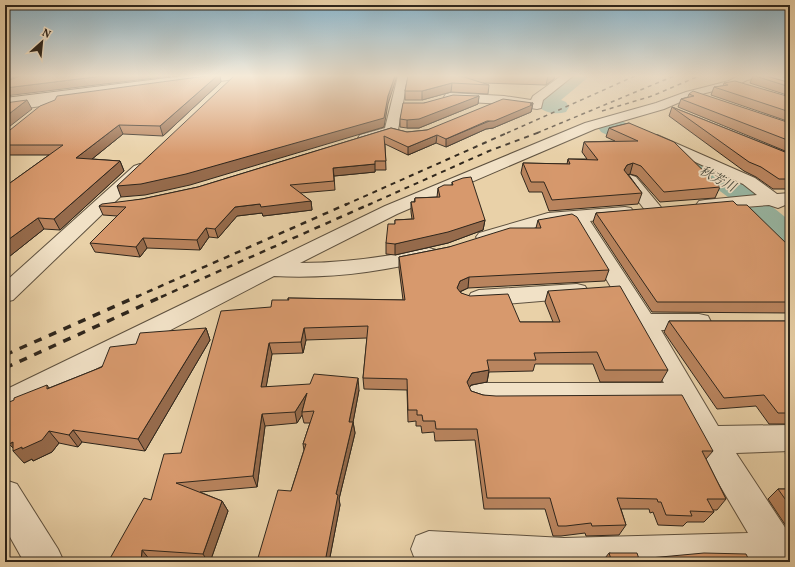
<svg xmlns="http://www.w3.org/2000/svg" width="795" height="567" viewBox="0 0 795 567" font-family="Vollkorn,'Noto Serif JP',serif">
	<rect width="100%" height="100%" fill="#e9d1a8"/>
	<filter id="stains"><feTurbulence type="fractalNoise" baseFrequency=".005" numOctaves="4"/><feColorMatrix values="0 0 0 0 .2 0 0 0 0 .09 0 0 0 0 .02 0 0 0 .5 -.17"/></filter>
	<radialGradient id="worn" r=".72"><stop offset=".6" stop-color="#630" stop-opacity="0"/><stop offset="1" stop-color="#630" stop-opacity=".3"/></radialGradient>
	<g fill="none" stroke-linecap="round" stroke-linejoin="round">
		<!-- river -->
		<g fill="#98b7a4" fill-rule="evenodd">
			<path d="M 564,76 L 589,76 L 585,80 L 561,100 L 566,102 L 569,107 L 566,112 C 555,115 543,113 536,104 L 541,93 Z"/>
			<polygon points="610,118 619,120 735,172 752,183 769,204 790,221 790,253 776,249 745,218 728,197 713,186 601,132 597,126 601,120"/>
		</g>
		<!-- street casing -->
		<g stroke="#5e513f" stroke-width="2">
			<g id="street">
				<polygon points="211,76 240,76 235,79 190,85 184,82 190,79"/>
				<path d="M 398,76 L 408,76 L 398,130 L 396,133 C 385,136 371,144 360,141 L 358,138 L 360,135 L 385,128 Z"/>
				<polygon points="561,76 573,76 543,100 541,108 537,109 504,104 450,101 446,100 444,97 446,94 450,93 504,96 531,100 533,96"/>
				<path d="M 738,76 L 757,76 L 756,78 L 747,80 L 737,85 L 694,96 L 664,109 L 595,129 L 397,214 L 300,263 C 343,263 386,257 429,248 L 436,250 L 439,254 L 436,258 C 383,272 329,279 274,276 L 15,411 L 5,415 L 5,390 L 385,206 L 585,123 L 656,103 L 686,92 L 729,81 Z"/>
				<polygon points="764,76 779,76 790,80 790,87 765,78"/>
				<polygon points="81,93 85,94 87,97 85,100 5,111 5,103"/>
				<polygon points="657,135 755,178 777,194 790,193 790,203 778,208 769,205 705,210 699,209 696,205 699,201 705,200 757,195 743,184 652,142 650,139 652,136"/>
				<polygon points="140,164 146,166 148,169 146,172 13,300 5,302 5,282 134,166"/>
				<polygon points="630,175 636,177 660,206 663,210 660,214 654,215 648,214 622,180 624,177"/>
				<polygon points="625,207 631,208 634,212 631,216 590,221 651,314 699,314 708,316 711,322 708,328 699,330 661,330 718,426 790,425 790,451 736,453 790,535 790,562 416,562 411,549 416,536 429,531 564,538 748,533 699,450 676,405 481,405 471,402 467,394 471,386 481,383 664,383 632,323 575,226 570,223 549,224 486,243 479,241 476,237 479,233 548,213"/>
				<polygon points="577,284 585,286 588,291 585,296 577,298 479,306 471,303 468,298 471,293 479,290"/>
				<polygon points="5,480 17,484 58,549 64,562 24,562 5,528"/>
			</g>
		</g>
		<!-- secondary casing -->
		<g stroke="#2f261c" stroke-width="2">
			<polygon id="secondary" points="183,76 213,76 208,79 5,106 5,98"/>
		</g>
		<!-- street -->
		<use href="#street" fill="#f1e1c6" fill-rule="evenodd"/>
		<!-- secondary -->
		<use href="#secondary" fill="#f1e1c6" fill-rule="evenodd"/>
		<!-- rail-far3 -->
		<g stroke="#2f261c" stroke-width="1.5" stroke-dasharray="4 4" stroke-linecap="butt">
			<polyline points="602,111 652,96 699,76"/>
			<polyline points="507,133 635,76"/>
			<polyline points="537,133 674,76"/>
		</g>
		<!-- rail-far2 -->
		<g stroke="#2f261c" stroke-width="2" stroke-dasharray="5 5" stroke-linecap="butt">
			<polyline points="345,205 509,132"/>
			<polyline points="368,205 489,151 540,132"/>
		</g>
		<!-- rail-far1 -->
		<g stroke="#2f261c" stroke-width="2.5" stroke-dasharray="6 6" stroke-linecap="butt">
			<polyline points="136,297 347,204"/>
			<polyline points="161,297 370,204"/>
		</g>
		<!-- rail -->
		<g stroke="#2f261c" stroke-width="3.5" stroke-dasharray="8 8" stroke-linecap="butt">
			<polyline points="5,355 138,296"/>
			<polyline points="5,368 163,296"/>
		</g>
	</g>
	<!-- wall -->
	<g fill="#b9845e" stroke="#2f261c">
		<polygon points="206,76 220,76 221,82 163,136 123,134 92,159 120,161 124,171 60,230 44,229 5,260 5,183 10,183 49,155 5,155 5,134"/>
		<polygon points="408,76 555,76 554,79 546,85 483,83 489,85 488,94 451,92 422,100 405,100 405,91"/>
		<polygon points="753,76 766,76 790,83 790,96 750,83"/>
		<polygon points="724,83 790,97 790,122 711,95 714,87 723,86"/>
		<polygon points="689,94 790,123 790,153 678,107 681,99 688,97"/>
		<polygon points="479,96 478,104 419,128 407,128 400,127 400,119 424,103"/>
		<polygon points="533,103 531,112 493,128 486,129 446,147 436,143 408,155 385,144 386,170 375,170 375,172 334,176 335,190 300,193 311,201 312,210 263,216 262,213 237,216 218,238 209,237 200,250 147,248 140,257 95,252 90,243 117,216 103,215 99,206 142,199 198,187 391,128 407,132 427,130"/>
		<polygon points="672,107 790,154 790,189 773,189 756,177 744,171 669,116"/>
		<polygon points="629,123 720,187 715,198 660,202 637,176 630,174 628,174 642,193 638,204 549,211 542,192 529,192 521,173 523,163 567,164 568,159 587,159 582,152 584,142 615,141 606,137 609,128"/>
		<polygon points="452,182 485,220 483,230 448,243 395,255 386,254 386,243 395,224 395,220 412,219 411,212 411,202 414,202 415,198 437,197 438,188 452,185"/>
		<polygon points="737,205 790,247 790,313 652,312 593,222 596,213"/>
		<polygon points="538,220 609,270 605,281 468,288 460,292 461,293 520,322 553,322 545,302 548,291 668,370 661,382 600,382 593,364 535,364 533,371 489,372 487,382 471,385 469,387 471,391 483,395 713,451 706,459 726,499 717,510 713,510 714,512 704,522 687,522 683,526 658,525 653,512 650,513 649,509 621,509 626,525 619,535 586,536 585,533 561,536 553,536 545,509 484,509 475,440 435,441 434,432 422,433 421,426 416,426 416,421 408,422 407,390 364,389 363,378 367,338 306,340 303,353 272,354 266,387 359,390 353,422 355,433 339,499 340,505 329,562 260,562 258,558 291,491 304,450 303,444 310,423 304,423 302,415 297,423 265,426 257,487 200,492 222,501 228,511 210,562 176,562 150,560 108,562 151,500 181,453 271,307 288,300 288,298 403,300 399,268 399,257 449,247 536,228"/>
		<polygon points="669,321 790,321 790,424 769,424 756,406 717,409 664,332"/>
		<polygon points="206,328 210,340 145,451 82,442 78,447 59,443 52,452 33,461 32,459 24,463 47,385 49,388 102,367"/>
		<polygon points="790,448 790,460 785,453"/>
		<polygon points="778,489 790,489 790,532 768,499"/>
		<polygon points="609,553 639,559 749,560 772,562 602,562"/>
	</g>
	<!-- shaded-wall -->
	<g fill="#966b4c" stroke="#2f261c">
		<polygon points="5,76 18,76 5,81"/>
		<polygon points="103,76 171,76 5,96 5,88"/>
		<polygon points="217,76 220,76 221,82 163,136 160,126"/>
		<polygon points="395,76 397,76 388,104 384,127 190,185 145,195 121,197 117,186 388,96"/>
		<polygon points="548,76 555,76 554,79 546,85"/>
		<polygon points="452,83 451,92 422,100 422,91"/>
		<polygon points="479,96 478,104 419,128 407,128 407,120"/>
		<polygon points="27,100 32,109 5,130 5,117"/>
		<polygon points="533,103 531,112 493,128 486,129 446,147 446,139"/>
		<polygon points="119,125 123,134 81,168 76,158"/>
		<polygon points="437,135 436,143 408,155 408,147"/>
		<polygon points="120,161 124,171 60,230 54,219"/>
		<polygon points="633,163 630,174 624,176 624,170 627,165"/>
		<polygon points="375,164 375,172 334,176 333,168"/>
		<polygon points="311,201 312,210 263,216 262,213 237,216 218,238 215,229 235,207 260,204"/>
		<polygon points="38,218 44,229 5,260 5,242"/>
		<polygon points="485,220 483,230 448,243 395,255 395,244"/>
		<polygon points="206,228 209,237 200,250 197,240"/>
		<polygon points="143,238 147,248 140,257 136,247"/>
		<polygon points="469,277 468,288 459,292 457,288 460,281"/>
		<polygon points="206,328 210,340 145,451 138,439"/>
		<polygon points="304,328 306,340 303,353 301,342"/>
		<polygon points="269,343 272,354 264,399 261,387"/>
		<polygon points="489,370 487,382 471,385 466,393 467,382 472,373"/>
		<polygon points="358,378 359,390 351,433 349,422"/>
		<polygon points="307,393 302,412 302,415 297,423 295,412"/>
		<polygon points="262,414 265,426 257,487 253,476"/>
		<polygon points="353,422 355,433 339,499 340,505 329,562 325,562 336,494"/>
		<polygon points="73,430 82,442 78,447 69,435"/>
		<polygon points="49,431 59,443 52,452 33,461 32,459 24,463 13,451 15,450 9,444 13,442"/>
		<polygon points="222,501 228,511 210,562 208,562 203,554"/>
		<polygon points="142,550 150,560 150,562 141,562"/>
	</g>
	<!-- building -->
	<g fill="#d7996d" stroke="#2f261c">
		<polygon points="20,76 103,76 5,88 5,82"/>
		<polygon points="206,76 217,76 160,126 119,125 76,158 120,161 54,219 38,218 5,242 5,183 10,183 63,145 5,145 5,134 40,106 55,100 57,96"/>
		<polygon points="234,76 395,76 388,96 384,118 186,174 141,184 117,186"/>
		<polygon points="408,76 461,76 489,85 452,83 422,91 405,91"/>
		<polygon points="755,76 766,76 784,81 790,83 790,87"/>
		<polygon points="735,81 790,97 790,112 714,87 728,85 724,83"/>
		<polygon points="693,91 790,123 790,141 681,99 694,96 689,94"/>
		<polygon points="453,95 479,96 419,119 407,120 400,119 403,103 424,103"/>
		<polygon points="503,99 533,103 530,104 532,105 494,121 487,121 446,139 437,135 408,147 384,136 386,161 375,161 375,164 333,168 334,181 290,185 311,201 261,207 260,204 235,207 215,229 206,228 197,240 143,238 136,247 90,243 126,207 99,206 102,204 142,199 198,187 391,128 407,132 427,130"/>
		<polygon points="27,100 5,117 5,103"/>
		<polygon points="672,107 790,154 790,179 779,179 761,167 749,162"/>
		<polygon points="629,123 674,142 720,187 664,192 641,166 633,163 627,165 624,170 642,193 552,200 544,182 531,182 523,163 570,164 568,159 598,160 584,142 638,141 609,128"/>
		<polygon points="471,177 485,220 448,232 395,244 386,243 388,224 395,224 395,220 414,219 411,202 415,202 415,198 440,197 438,188 444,185 453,185 452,182 463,178"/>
		<polygon points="733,201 737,205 747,205 790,247 790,302 657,302 596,213"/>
		<polygon points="572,214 577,217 609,270 469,277 460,281 457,288 461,293 470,296 508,294 520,322 560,322 548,291 620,286 668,370 605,370 597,352 534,353 536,360 487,360 489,370 472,373 467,382 471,391 483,395 496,396 682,395 713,451 702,451 726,499 707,499 714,512 690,511 692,516 666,515 661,502 658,502 657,499 617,498 626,525 592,526 591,523 566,526 558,526 550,498 487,498 477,429 436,429 435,421 423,421 422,415 417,415 417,410 408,410 407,379 363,378 368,326 304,328 301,342 269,343 261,387 310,384 314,374 358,378 349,422 353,422 336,494 338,495 325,562 298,562 298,561 258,558 278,490 291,491 306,444 303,444 314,411 302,412 307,393 295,412 262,414 253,476 176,483 222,501 203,554 142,550 141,562 108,562 144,498 151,500 164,454 181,453 221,311 271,307 272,300 289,300 288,298 405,300 399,257 449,247 510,228 541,228 538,220"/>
		<polygon points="669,321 790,321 790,413 778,413 764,395 724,398"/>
		<polygon points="206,328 138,439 73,430 69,435 49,431 42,440 22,449 22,447 13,451 13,442 9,444 5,404 14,400 14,398 47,385 47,389 102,367 110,347 136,344 140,333"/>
		<polygon points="778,489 790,489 790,506"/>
		<polygon points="609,553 637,553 639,559 704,553 746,554 749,560 771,560 772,562 612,562"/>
	</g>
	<!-- sky -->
	<linearGradient id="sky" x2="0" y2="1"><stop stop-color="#88b5cd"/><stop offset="0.49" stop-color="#f5ead8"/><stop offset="1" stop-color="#f5ead8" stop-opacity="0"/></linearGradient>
	<rect width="795" height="155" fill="url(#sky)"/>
	<g text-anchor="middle" stroke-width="3.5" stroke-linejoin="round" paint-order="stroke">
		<!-- far-water labels -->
		<g font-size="13" font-style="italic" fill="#494a3e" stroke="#f1e1c6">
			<text transform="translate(718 178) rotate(29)" y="5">秋芳川</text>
		</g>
	</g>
	<!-- margin -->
	<rect width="795" height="567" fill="none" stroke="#e9d1a8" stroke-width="20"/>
	<rect x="6" y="6" width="783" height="555" fill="none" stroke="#2f261c" stroke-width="2"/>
	<rect x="10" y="10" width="775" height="547" fill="none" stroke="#2f261c"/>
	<!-- north arrow -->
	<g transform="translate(42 42) rotate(27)" stroke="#f1e1c6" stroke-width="3" paint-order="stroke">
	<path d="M0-3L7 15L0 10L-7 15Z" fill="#2f261c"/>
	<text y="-6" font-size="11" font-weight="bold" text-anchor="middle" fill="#2f261c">N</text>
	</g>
	<rect width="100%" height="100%" filter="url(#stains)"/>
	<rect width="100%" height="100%" fill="url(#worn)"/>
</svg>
